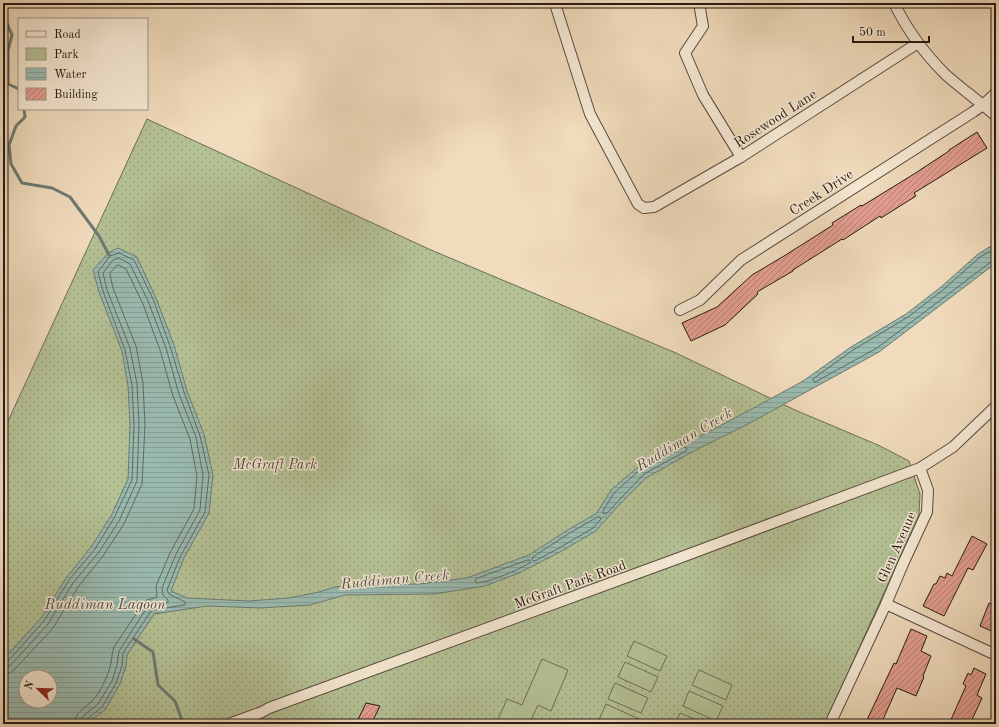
<svg xmlns="http://www.w3.org/2000/svg" width="999" height="727" viewBox="0 0 999 727" font-family="'Old Standard TT',serif">
	<defs>
		<pattern id="green-dots" width="8" height="8" patternUnits="userSpaceOnUse"><rect width="8" height="8" fill="#b4c195"/><path d="M2 2h.1M6 6h.1" fill="none" stroke="#9ba580" stroke-width="1.8" stroke-linecap="round"/></pattern>
		<pattern id="water-rules" width="6" height="5" patternUnits="userSpaceOnUse"><rect width="6" height="5" fill="#9abbb1"/><path d="M0 2.5h6" fill="none" stroke="#85a097"/></pattern>
		<pattern id="building-hatch" width="6" height="6" patternUnits="userSpaceOnUse"><rect width="6" height="6" fill="#e39e90"/><path d="M-1 1l2-2M0 6l6-6M5 7l2-2" fill="none" stroke="#b88074"/></pattern>
	</defs>
	<rect width="100%" height="100%" fill="#f0dbbc"/>
	<filter id="stains"><feTurbulence type="fractalNoise" baseFrequency=".005" numOctaves="4"/><feColorMatrix values="0 0 0 0 .2 0 0 0 0 .09 0 0 0 0 .02 0 0 0 .5 -.17"/></filter>
	<radialGradient id="worn" r=".72"><stop offset=".6" stop-color="#630" stop-opacity="0"/><stop offset="1" stop-color="#630" stop-opacity=".3"/></radialGradient>
	<!-- green -->
	<path fill="url(#green-dots)" stroke="#6d6e54" fill-rule="evenodd" d="M 147,119 L 431,250 L 676,353 L 795,410 L 878,445 L 909,461 L 920,494 L 919,515 L 825,724 L 3,724 L 3,432 ZM 26,677 L 50,677 L 50,701 L 26,701 Z"/>
	<!-- pitch -->
	<g fill="#b4c195" stroke="#6d6e54">
		<polygon points="634,641 667,656 660,671 627,656"/>
		<polygon points="542,659 568,670 551,711 538,705 529,724 496,724 507,699 522,705"/>
		<polygon points="625,662 658,677 651,692 618,677"/>
		<polygon points="699,670 732,685 726,700 692,685"/>
		<polygon points="615,683 648,698 641,713 608,699"/>
		<polygon points="689,691 723,706 716,721 683,706"/>
		<polygon points="606,704 639,719 636,724 608,724 599,720"/>
		<polygon points="680,713 706,724 675,724"/>
	</g>
	<!-- water -->
	<path fill="url(#water-rules)" stroke="#6c7b72" fill-rule="evenodd" d="M 996,243 L 996,263 L 879,352 L 748,424 L 692,452 L 646,478 L 618,506 L 596,531 L 560,552 L 519,573 L 485,586 L 434,594 L 345,595 L 310,605 L 260,608 L 207,606 L 154,614 L 127,655 L 126,666 L 120,684 L 105,710 L 87,724 L 3,724 L 3,660 L 41,618 L 66,578 L 91,547 L 111,516 L 128,479 L 130,425 L 128,386 L 122,351 L 99,292 L 93,270 L 108,253 L 118,248 L 137,257 L 156,298 L 174,345 L 187,391 L 204,434 L 213,475 L 209,513 L 184,558 L 171,591 L 187,598 L 249,601 L 289,598 L 319,592 L 335,587 L 365,585 L 419,584 L 467,578 L 529,555 L 566,531 L 597,513 L 611,490 L 639,466 L 716,428 L 761,404 L 803,381 L 851,347 L 906,314 L 941,287 L 978,254 ZM 26,677 L 50,677 L 50,701 L 26,701 Z"/>
	<g fill="none" stroke-linecap="round" stroke-linejoin="round">
		<!-- shore -->
		<g stroke="#606a62" stroke-width="1">
			<polyline points="996,248 980,257 943,290 908,317 853,350 813,379 813,381 815,382 877,348 992,261 996,261"/>
			<polygon points="684,447 687,448 686,451 644,474 606,514 603,513 603,511 614,493 641,469"/>
			<polygon points="598,517 600,517 601,519 593,528 559,548 535,561 532,560 533,557 568,534"/>
			<path d="M 528,560 L 530,560 L 530,563 C 515,571 493,581 477,583 L 475,582 L 476,579 Z"/>
			<polyline points="3,663 8,661 44,621 69,580 95,549 114,518 132,480 134,425 132,385 125,350 103,291 98,272 110,256 119,253 134,260 153,299 170,346 184,392 200,436 209,475 205,512 180,557 167,590 169,594 185,602 186,604 184,605 154,610 151,611 123,653 122,666 116,683 102,707 86,720 85,724"/>
			<polyline points="3,668 7,667 11,665 48,624 73,583 99,552 119,521 137,481 139,425 137,384 130,348 107,290 103,273 113,260 119,258 130,264 148,301 166,348 179,394 196,437 203,475 200,510 176,554 162,588 163,595 168,600 168,602 166,603 152,605 146,609 119,651 117,665 112,681 98,704 82,717 80,724"/>
			<path d="M 3,674 L 10,673 L 15,669 L 53,628 L 78,587 L 103,556 L 124,524 L 142,484 L 145,425 L 143,383 L 136,346 L 113,288 L 110,275 L 110,273 L 117,265 L 119,265 L 126,269 L 143,304 L 160,350 L 173,396 L 190,439 L 197,476 L 194,509 L 170,553 L 156,586 L 157,597 L 147,600 L 142,605 L 114,647 C 112,652 112,657 111,663 C 109,673 101,692 93,700 C 86,708 75,711 74,724"/>
		</g>
		<!-- stream -->
		<g stroke="#6c7b72" stroke-width="3">
			<polyline points="3,11 4,3"/>
			<polyline points="3,14 12,35 8,50 8,84 19,89"/>
			<polyline points="24,109 25,117 16,126 9,145 11,164 22,183 52,188 70,197 99,236 109,255"/>
			<polyline points="134,639 153,652 158,685 175,701 183,723"/>
		</g>
	</g>
	<!-- building -->
	<g fill="url(#building-hatch)" stroke="#261a14">
		<polygon points="977,132 987,148 914,193 916,196 881,218 880,216 843,240 842,239 793,270 793,271 757,292 758,294 725,325 691,341 682,323 717,307 752,275 784,256 833,225 832,223 861,205 862,206 914,174 949,151 949,150"/>
		<polygon points="972,536 987,544 973,570 968,568 944,616 923,606 934,584 936,584 940,576 945,578 947,573 952,576"/>
		<polygon points="989,603 996,606 996,633 980,626"/>
		<polygon points="911,629 927,636 921,651 931,656 923,676 924,677 916,696 897,688 881,724 865,724 894,663 896,664"/>
		<polygon points="974,668 986,674 977,695 982,698 970,724 949,724 966,686 963,684 968,673 971,675"/>
		<polygon points="366,703 380,706 371,724 356,724"/>
	</g>
	<g fill="none" stroke-linecap="round" stroke-linejoin="round">
		<!-- minor casing -->
		<g stroke="#584a3e" stroke-width="12">
			<g id="minor">
				<polyline points="555,3 556,7 590,114 638,204 644,208 654,207 741,157 918,43"/>
				<polyline points="699,3 703,26 685,53 703,95 741,157"/>
				<path d="M 894,3 C 907,30 925,54 946,75 C 962,89 980,102 996,116"/>
				<polyline points="680,310 700,300 741,260 973,112 983,105 996,93"/>
				<polyline points="886,604 996,655"/>
				<polyline points="229,724 262,712 269,708 679,558 920,468 953,447 996,406"/>
				<polyline points="830,724 886,604 903,564 927,512 928,490 920,468"/>
				<polyline points="995,724 996,723"/>
			</g>
		</g>
		<!-- minor -->
		<use href="#minor" stroke="#f5e8d3" stroke-width="10"/>
	</g>
	<g text-anchor="middle" stroke-width="3" stroke-linejoin="round" paint-order="stroke">
		<!-- street labels -->
		<g font-size="14" fill="#261a14" stroke="#f5e8d3">
			<text transform="translate(775 118) rotate(-33)" y="5">Rosewood Lane</text>
			<text transform="translate(821 192) rotate(-33)" y="5">Creek Drive</text>
			<text transform="translate(896 547) rotate(-66)" y="5">Glen Avenue</text>
			<text transform="translate(570 584) rotate(-20)" y="5">McGraft Park Road</text>
		</g>
		<!-- park labels -->
		<g font-size="14" font-style="italic" fill="#514c3b" stroke="#f5e8d3">
			<text x="275" y="469">McGraft Park</text>
		</g>
		<!-- water labels -->
		<g font-size="15" font-style="italic" fill="#4f524b" stroke="#f5e8d3">
			<text transform="translate(684 439) rotate(-31)" y="5">Ruddiman Creek</text>
			<text transform="translate(395 579) rotate(-5)" y="5">Ruddiman Creek</text>
			<text x="105" y="609">Ruddiman Lagoon</text>
		</g>
	</g>
	<!-- margin -->
	<rect width="999" height="727" fill="none" stroke="#f0dbbc" stroke-width="16"/>
	<rect x="4" y="4" width="991" height="719" fill="none" stroke="#261a14" stroke-width="2"/>
	<rect x="8" y="8" width="983" height="711" fill="none" stroke="#261a14"/>
	<!-- legend -->
	<rect x="18" y="18" width="130" height="92" fill="#f5e8d3" stroke="#a29687"/>
	<rect x="26" y="31" width="20" height="6" fill="#f5e8d3" stroke="#a29687"/>
	<text x="54" y="38" font-size="12" fill="#261a14">Road</text>
	<rect x="26" y="48" width="20" height="12" fill="#b4c195" stroke="#a29687"/>
	<text x="54" y="58" font-size="12" fill="#261a14">Park</text>
	<rect x="26" y="68" width="20" height="12" fill="url(#water-rules)" stroke="#a29687"/>
	<text x="54" y="78" font-size="12" fill="#261a14">Water</text>
	<rect x="26" y="88" width="20" height="12" fill="url(#building-hatch)" stroke="#a29687"/>
	<text x="54" y="98" font-size="12" fill="#261a14">Building</text>
	<!-- north arrow -->
	<g transform="translate(38 689) rotate(293)"><circle r="19" fill="#f5e8d3" stroke="#a29687"/>
	<path d="M0-3L7 15L0 10L-7 15Z" fill="#8f2418"/>
	<text y="-6" font-size="11" font-weight="bold" text-anchor="middle" fill="#261a14">N</text>
	</g>
	<!-- scale -->
	<path d="M853 36v6h76v-6" fill="none" stroke="#261a14" stroke-width="2"/>
	<text x="859" y="36" font-size="12" fill="#261a14" stroke="#f5e8d3" stroke-width="3" paint-order="stroke">50 m</text>
	<rect width="100%" height="100%" filter="url(#stains)"/>
	<rect width="100%" height="100%" fill="url(#worn)"/>
</svg>
